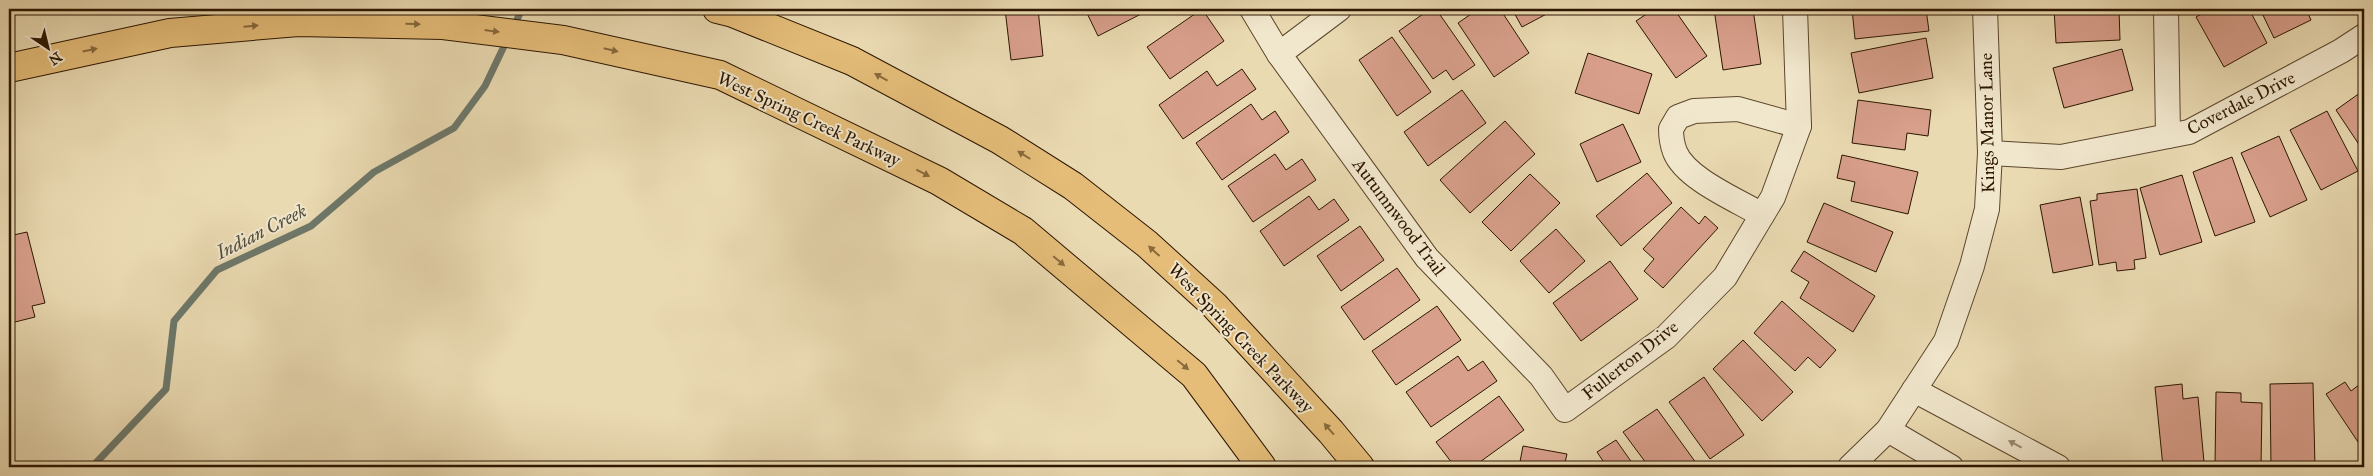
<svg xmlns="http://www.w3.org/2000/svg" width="2373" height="476" viewBox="0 0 2373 476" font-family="'IM FELL Great Primer',serif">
	<rect width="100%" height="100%" fill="#eadab2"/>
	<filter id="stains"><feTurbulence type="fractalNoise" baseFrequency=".004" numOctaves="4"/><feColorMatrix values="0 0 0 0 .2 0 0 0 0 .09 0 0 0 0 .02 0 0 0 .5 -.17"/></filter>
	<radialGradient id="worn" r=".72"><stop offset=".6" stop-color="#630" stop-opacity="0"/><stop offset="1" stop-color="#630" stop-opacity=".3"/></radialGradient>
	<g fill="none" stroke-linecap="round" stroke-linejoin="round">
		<!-- stream -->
		<g stroke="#6d786b" stroke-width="7">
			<polyline points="513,28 522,9"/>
			<polyline points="92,467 166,389 174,321 217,270 311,226 374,172 454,128 485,86 507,40"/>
		</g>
	</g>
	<!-- building -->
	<g fill="#d89f8b" stroke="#2c1600">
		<polygon points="1005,9 1038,9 1043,56 1011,60"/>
		<polygon points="1070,9 1141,9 1143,13 1098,36 1085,9 1073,15"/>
		<polygon points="1202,9 1224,41 1170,79 1147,47"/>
		<polygon points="1430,9 1436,9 1475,65 1453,80 1446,70 1433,79 1399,31"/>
		<polygon points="1472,9 1500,9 1529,53 1494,77 1458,23 1474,12"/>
		<polygon points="1512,9 1556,9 1522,27"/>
		<polygon points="1654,9 1674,9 1707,56 1676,78 1636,21"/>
		<polygon points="1714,9 1753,9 1761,64 1723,70"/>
		<polygon points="1852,9 1926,9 1929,31 1855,39"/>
		<polygon points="2054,9 2119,9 2120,40 2056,43"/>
		<polygon points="2210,9 2249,9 2267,43 2224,67 2196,17"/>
		<polygon points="2260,9 2306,9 2311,20 2274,38"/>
		<polygon points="1392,37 1431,92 1397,116 1359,60"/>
		<polygon points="1926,38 1933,78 1859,93 1851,53"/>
		<polygon points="2122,49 2133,90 2064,108 2053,68"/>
		<polygon points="1588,53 1652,74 1639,114 1575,93"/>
		<polygon points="1242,69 1256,89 1183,139 1159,105 1207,71 1217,86"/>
		<polygon points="1462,90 1486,123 1428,166 1404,132"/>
		<polygon points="2364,90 2364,152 2336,110"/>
		<polygon points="1858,100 1931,110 1928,136 1907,133 1905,150 1852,143"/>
		<polygon points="1251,104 1262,120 1275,111 1289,132 1222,180 1196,143"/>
		<polygon points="2327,111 2358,171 2321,190 2290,130"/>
		<polygon points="1505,121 1535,154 1470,213 1440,180"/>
		<polygon points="1623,124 1641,162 1597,182 1580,144"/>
		<polygon points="2279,136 2307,200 2270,217 2241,153"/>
		<polygon points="1275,154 1286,170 1302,159 1316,180 1253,222 1228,186"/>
		<polygon points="1842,155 1918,172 1908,214 1851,201 1855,182 1837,178"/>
		<polygon points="2232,157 2255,222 2215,236 2193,172"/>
		<polygon points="1647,173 1672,203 1621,246 1596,216"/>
		<polygon points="1530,174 1560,203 1511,251 1482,222"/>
		<polygon points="2182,175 2202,242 2160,255 2140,188"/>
		<polygon points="2137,189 2146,258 2134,260 2135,269 2117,271 2116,262 2099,265 2090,201 2097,200 2097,194"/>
		<polygon points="1309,196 1319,210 1334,199 1349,220 1284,266 1260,231"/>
		<polygon points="2080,197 2093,265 2053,273 2040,205"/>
		<polygon points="1824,203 1893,232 1876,272 1807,242"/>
		<polygon points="1681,207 1699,224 1705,216 1718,228 1663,288 1644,271 1654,259 1643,249"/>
		<polygon points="1360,226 1384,260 1341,291 1317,256"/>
		<polygon points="1556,229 1585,261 1549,293 1520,261"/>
		<polygon points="27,232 45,303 32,306 35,317 11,323 9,316 9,236"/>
		<polygon points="1804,251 1875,296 1853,332 1800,298 1809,282 1791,271"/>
		<polygon points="1610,261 1638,299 1581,341 1553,303"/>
		<polygon points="1397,268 1420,300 1364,340 1341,307"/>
		<polygon points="1782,301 1836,350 1820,368 1808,357 1795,371 1754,333"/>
		<polygon points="1437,306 1461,340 1396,385 1372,351"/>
		<polygon points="1743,340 1793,392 1762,421 1713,369"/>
		<polygon points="1458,356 1468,371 1483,361 1497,381 1431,427 1406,392"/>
		<polygon points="1704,377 1744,435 1710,459 1669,402"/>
		<polygon points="2364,381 2364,451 2326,394 2345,382 2351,391"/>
		<polygon points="2313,383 2315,467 2271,467 2270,384"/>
		<polygon points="2182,384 2183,399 2198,397 2204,462 2163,467 2155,387"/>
		<polygon points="2216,392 2241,393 2241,402 2262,403 2261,467 2215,467"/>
		<polygon points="1499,396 1524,430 1473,467 1455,467 1436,442"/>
		<polygon points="1657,409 1699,467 1649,467 1623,432"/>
		<polygon points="1616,440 1635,467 1607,467 1597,452"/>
		<polygon points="1523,446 1567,454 1564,467 1519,467"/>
	</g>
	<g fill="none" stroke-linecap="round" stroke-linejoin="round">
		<!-- minor casing -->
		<g stroke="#5c472c" stroke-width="26">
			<g id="minor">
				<polyline points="1252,9 1279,54 1427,258 1541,376 1565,410 1666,337 1725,277 1773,197 1799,126 1795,9"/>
				<polyline points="2166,9 2168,136"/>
				<polyline points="1279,54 1339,9"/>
				<polyline points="1990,153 2061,157 2189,132 2341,51 2364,36"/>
				<path d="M 1762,215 C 1737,200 1686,179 1675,152 C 1672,144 1671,136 1671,129 L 1678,117 L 1694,111 L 1738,109 L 1799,126"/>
				<polyline points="1914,390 2058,467"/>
				<polyline points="1888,430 1951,467"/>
				<polyline points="1850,467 1888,430 1946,341 1972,266 1987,209 1990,153 1985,9"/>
			</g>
		</g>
		<!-- major casing -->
		<g stroke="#2c1600" stroke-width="30">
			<g id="major">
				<polyline points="717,9 733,13 852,61 1000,140 1073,186 1147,244 1214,305 1331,432 1360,467"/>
				<polyline points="9,68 170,33 298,22 443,25 563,40 720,75 939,181 1023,231 1194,375 1262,467"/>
			</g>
		</g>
		<!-- minor -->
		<use href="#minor" stroke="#f1e7cd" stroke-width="24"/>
		<!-- major -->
		<use href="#major" stroke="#e5bd79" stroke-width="28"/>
	</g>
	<!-- one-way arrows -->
	<defs><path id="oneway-solid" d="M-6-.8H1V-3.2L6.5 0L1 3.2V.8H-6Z" transform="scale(1.25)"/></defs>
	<g fill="#886a3c">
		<use href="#oneway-solid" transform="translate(413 24) rotate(1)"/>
		<use href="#oneway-solid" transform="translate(251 26) rotate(-5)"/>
		<use href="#oneway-solid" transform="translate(492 31) rotate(7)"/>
		<use href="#oneway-solid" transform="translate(90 50) rotate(-12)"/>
		<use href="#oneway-solid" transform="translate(611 50) rotate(13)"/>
		<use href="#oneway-solid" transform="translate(881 77) rotate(-151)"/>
		<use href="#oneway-solid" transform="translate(1024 155) rotate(-148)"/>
		<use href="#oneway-solid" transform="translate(923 173) rotate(27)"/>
		<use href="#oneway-solid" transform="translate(1154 251) rotate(-138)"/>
		<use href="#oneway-solid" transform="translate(1059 261) rotate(40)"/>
		<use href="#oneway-solid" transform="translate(1183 365) rotate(40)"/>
		<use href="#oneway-solid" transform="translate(1329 429) rotate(-131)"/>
	</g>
	<use fill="#988971" href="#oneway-solid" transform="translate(2015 444) rotate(-152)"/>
	<g text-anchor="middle" stroke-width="4" stroke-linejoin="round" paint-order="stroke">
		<!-- street labels -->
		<g font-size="18" fill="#2c1600" stroke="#f1e7cd">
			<text transform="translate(2241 103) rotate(-27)" y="6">Coverdale Drive</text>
			<text transform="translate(809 119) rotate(25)" y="6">West Spring Creek Parkway</text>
			<text transform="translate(1987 123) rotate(-91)" y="6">Kings Manor Lane</text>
			<text transform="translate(1399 217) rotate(53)" y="6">Autumnwood Trail</text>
			<text transform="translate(1241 338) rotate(46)" y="6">West Spring Creek Parkway</text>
			<text transform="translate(1630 360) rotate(-38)" y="6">Fullerton Drive</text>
		</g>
		<!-- water labels -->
		<g font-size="19" font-style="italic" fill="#524f3f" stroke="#f1e7cd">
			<text transform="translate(261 231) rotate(-27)" y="7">Indian Creek</text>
		</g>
	</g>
	<!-- margin -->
	<rect width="2373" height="476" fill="none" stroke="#eadab2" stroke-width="30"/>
	<rect x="10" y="10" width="2353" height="456" fill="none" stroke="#2c1600" stroke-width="2.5"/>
	<rect x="15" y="15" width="2343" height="446" fill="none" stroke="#2c1600"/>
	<!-- north arrow -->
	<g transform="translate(48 48) rotate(145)" stroke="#f1e7cd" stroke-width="4" paint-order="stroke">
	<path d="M0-4L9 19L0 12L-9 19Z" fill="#2c1600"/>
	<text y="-8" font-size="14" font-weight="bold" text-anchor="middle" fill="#2c1600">N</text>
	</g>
	<rect width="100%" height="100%" filter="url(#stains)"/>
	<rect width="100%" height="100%" fill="url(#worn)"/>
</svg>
